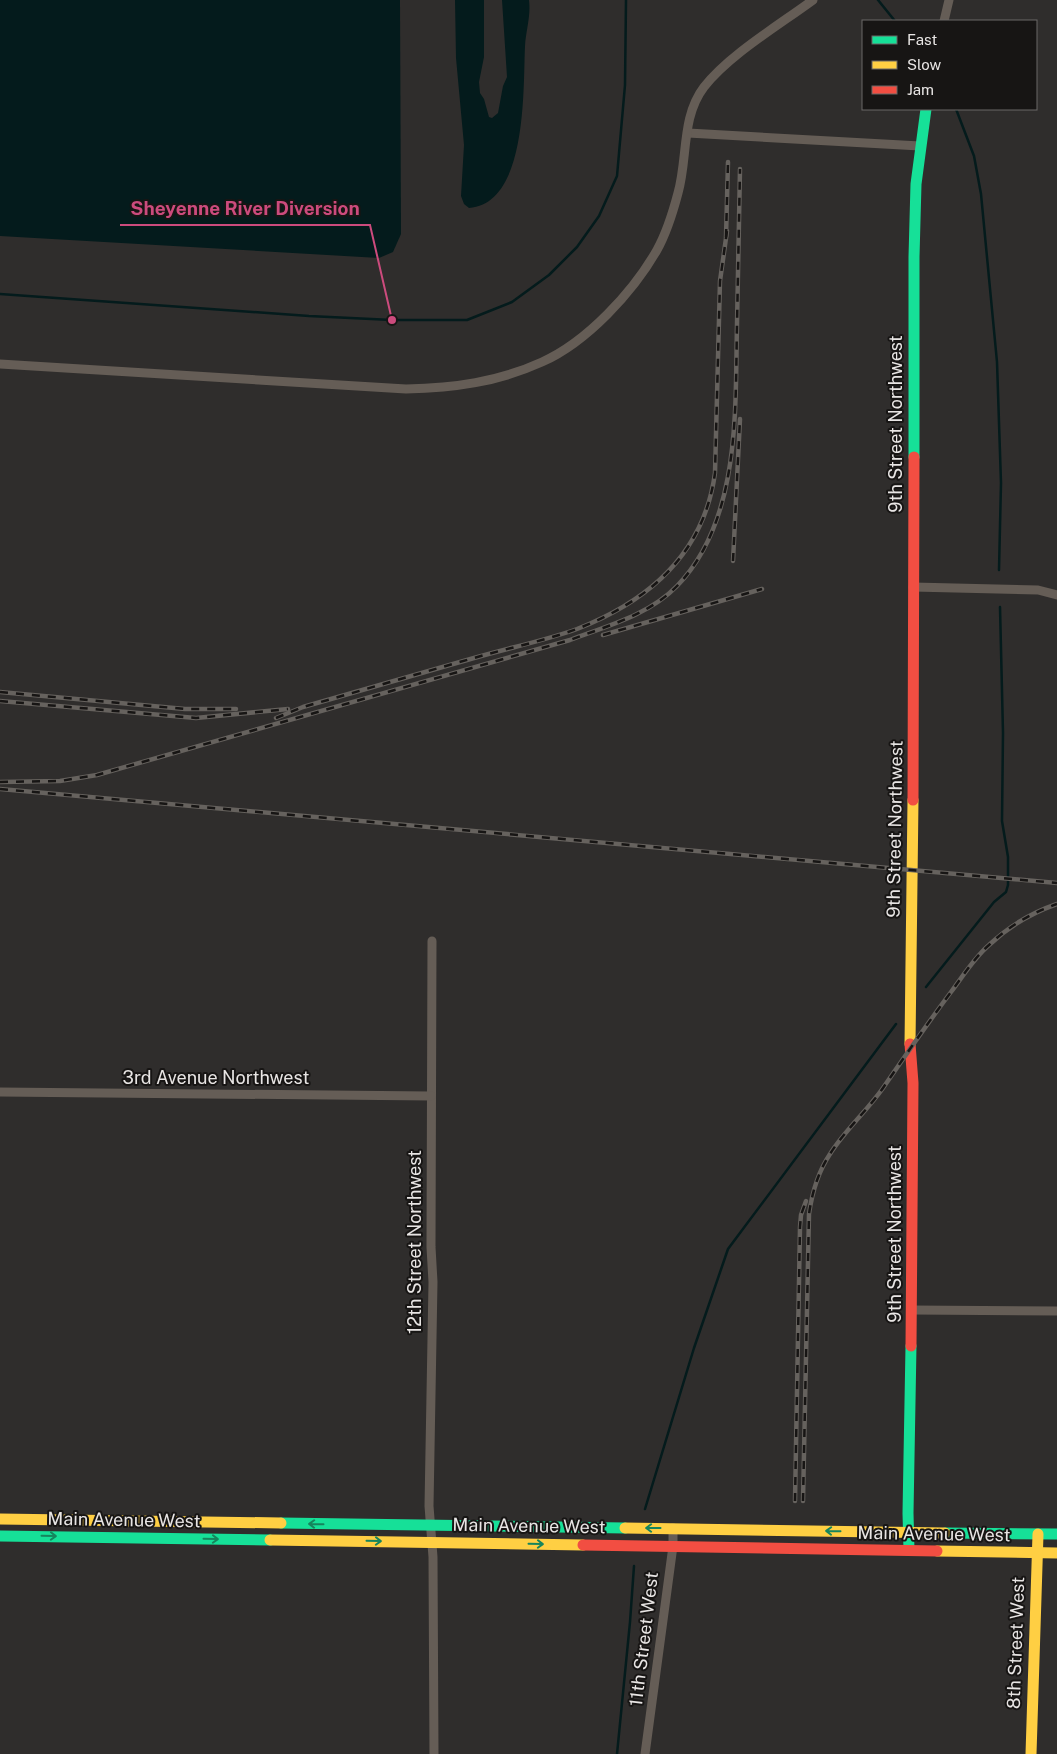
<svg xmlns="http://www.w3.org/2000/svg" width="1057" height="1754" viewBox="0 0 1057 1754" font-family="'Public Sans',sans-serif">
	<rect width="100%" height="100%" fill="#2f2d2c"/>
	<!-- water -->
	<g fill="#041b1c">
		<polygon points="0,0 400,0 401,234 393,252 379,258 0,236"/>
		<path d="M 455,0 L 484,0 L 484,57 L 479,82 L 480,93 L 484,99 L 489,117 L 492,118 L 498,113 L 503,86 L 507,77 L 502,0 L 529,0 C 531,16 526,30 525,46 C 523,87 528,204 469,208 L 464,204 L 461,196 L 464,145 L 456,58 Z"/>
	</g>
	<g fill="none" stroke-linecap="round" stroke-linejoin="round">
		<!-- stream -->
		<g stroke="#041b1c" stroke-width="2.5">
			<polyline points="878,0 895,21"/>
			<polyline points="956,109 974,156 981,194 997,362 1001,483 999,570"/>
			<polyline points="0,294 309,316 392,320 467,320 512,302 549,275 577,247 599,216 617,176 625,85 626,0"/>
			<polyline points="926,987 994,902 1006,892 1008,885 1008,857 1002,821 1003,733 1000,607"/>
			<polyline points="645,1509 694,1348 728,1249 896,1024"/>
			<polyline points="617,1754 630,1622 634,1566"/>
		</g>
		<!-- street -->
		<g stroke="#655d56" stroke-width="9">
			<polyline points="944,21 949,0"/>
			<polyline points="688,133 920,146"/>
			<path d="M 0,364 L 406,389 C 454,388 498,382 542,362 C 587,342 633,292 657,250 C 667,232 673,212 678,193 C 688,158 681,117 704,87 C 729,55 779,25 813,0"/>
			<polyline points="913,587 1038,590 1057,595"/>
			<polyline points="432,941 431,1247 433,1282 429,1506 433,1557 434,1754"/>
			<polyline points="0,1092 431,1096"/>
			<polyline points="912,1310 1057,1311"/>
			<polyline points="645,1754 673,1546 673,1528"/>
		</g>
		<!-- fast -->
		<g stroke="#16e098" stroke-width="11">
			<polyline points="914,457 914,257 916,184 926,109"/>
			<polyline points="281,1523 625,1528"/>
			<polyline points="945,1533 1057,1534"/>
			<polyline points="0,1536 270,1540"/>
			<polyline points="909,1550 908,1513 911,1346"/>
		</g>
		<!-- slow -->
		<g stroke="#ffcf43" stroke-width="11">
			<polyline points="910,1044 913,800"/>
			<polyline points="0,1519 281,1523"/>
			<polyline points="625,1528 945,1533"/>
			<polyline points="270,1540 583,1545"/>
			<polyline points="937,1551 1057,1553"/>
			<polyline points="1031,1754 1038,1534"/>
		</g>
		<!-- jam -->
		<g stroke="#f24e42" stroke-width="11">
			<polyline points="913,800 914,457"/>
			<polyline points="910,1044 913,1083 911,1346"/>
			<polyline points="583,1545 937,1551"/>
		</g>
		<!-- rail casing -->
		<g stroke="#66625e" stroke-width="4.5">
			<g id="rail">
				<polyline points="726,237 728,162"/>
				<polyline points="733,561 740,419"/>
				<polyline points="603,635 762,589"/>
				<polyline points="0,692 185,709 236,709"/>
				<polyline points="0,701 196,718 288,709"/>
				<path d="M 276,718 L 303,707 C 360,691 417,674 474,658 C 508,648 544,641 577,629 C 649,601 704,554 715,473 L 720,281 L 727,231"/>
				<path d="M 0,782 L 60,781 L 97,775 L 570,640 C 607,626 649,615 677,586 C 741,520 735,410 737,325 C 738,273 739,221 740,169"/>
				<polyline points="0,789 1057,883"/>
				<polyline points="795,1501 800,1227 801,1215 806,1201"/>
				<path d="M 803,1501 L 809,1214 C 812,1193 818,1172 830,1154 C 845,1130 867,1111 883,1088 C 905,1056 927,1024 951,992 C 963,976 974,958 989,945 C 1009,926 1031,913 1057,904"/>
			</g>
		</g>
		<!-- rail -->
		<use href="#rail" stroke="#171514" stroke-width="2.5" stroke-dasharray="8" stroke-linecap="butt"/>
	</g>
	<!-- one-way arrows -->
	<defs><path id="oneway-shaft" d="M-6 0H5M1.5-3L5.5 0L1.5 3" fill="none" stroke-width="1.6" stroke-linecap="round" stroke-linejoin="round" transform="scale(1.25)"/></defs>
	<g stroke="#16855d">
		<use href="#oneway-shaft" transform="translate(316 1524) rotate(-179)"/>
		<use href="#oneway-shaft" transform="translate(653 1528) rotate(180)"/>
		<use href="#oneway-shaft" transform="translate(833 1531) rotate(-179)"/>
		<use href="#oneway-shaft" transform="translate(49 1536) rotate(1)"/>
		<use href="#oneway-shaft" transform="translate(211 1539) rotate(1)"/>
		<use href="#oneway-shaft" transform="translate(374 1541) rotate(1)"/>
		<use href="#oneway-shaft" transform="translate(536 1544) rotate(1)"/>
	</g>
	<g text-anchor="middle" stroke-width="4" stroke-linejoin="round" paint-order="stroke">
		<!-- street labels -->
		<g font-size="18" fill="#e8e5e4" stroke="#171514">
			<text transform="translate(896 424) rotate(-90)" y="6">9th Street Northwest</text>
			<text transform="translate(895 829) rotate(-89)" y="6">9th Street Northwest</text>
			<text x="216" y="1084">3rd Avenue Northwest</text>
			<text transform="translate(895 1234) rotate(-90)" y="6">9th Street Northwest</text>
			<text transform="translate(415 1242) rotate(-90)" y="6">12th Street Northwest</text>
			<text transform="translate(124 1520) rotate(1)" y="6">Main Avenue West</text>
			<text transform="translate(529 1526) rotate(1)" y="6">Main Avenue West</text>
			<text transform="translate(934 1534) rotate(1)" y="6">Main Avenue West</text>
			<text transform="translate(644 1639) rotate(-83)" y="6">11th Street West</text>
			<text transform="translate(1016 1643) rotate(-88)" y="6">8th Street West</text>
		</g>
	</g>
	<!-- callouts -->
	<path fill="none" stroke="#cc4b7d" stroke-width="2" d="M392 320L370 225H120"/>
	<circle fill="#cc4b7d" stroke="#171514" stroke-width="2" cx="392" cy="320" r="5"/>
	<g font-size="19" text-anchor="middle" font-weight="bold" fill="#cc4b7d" stroke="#171514" stroke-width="4" stroke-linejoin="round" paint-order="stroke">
		<text x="245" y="215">Sheyenne River Diversion</text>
	</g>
	<!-- legend -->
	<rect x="862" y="20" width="175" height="90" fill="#171514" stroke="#6b6867"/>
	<rect x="872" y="36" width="25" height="8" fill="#16e098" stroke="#6b6867"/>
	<text x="907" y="45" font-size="15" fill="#e8e5e4">Fast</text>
	<rect x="872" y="61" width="25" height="8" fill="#ffcf43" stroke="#6b6867"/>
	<text x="907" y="70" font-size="15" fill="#e8e5e4">Slow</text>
	<rect x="872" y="86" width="25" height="8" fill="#f24e42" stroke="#6b6867"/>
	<text x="907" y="95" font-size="15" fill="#e8e5e4">Jam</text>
</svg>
